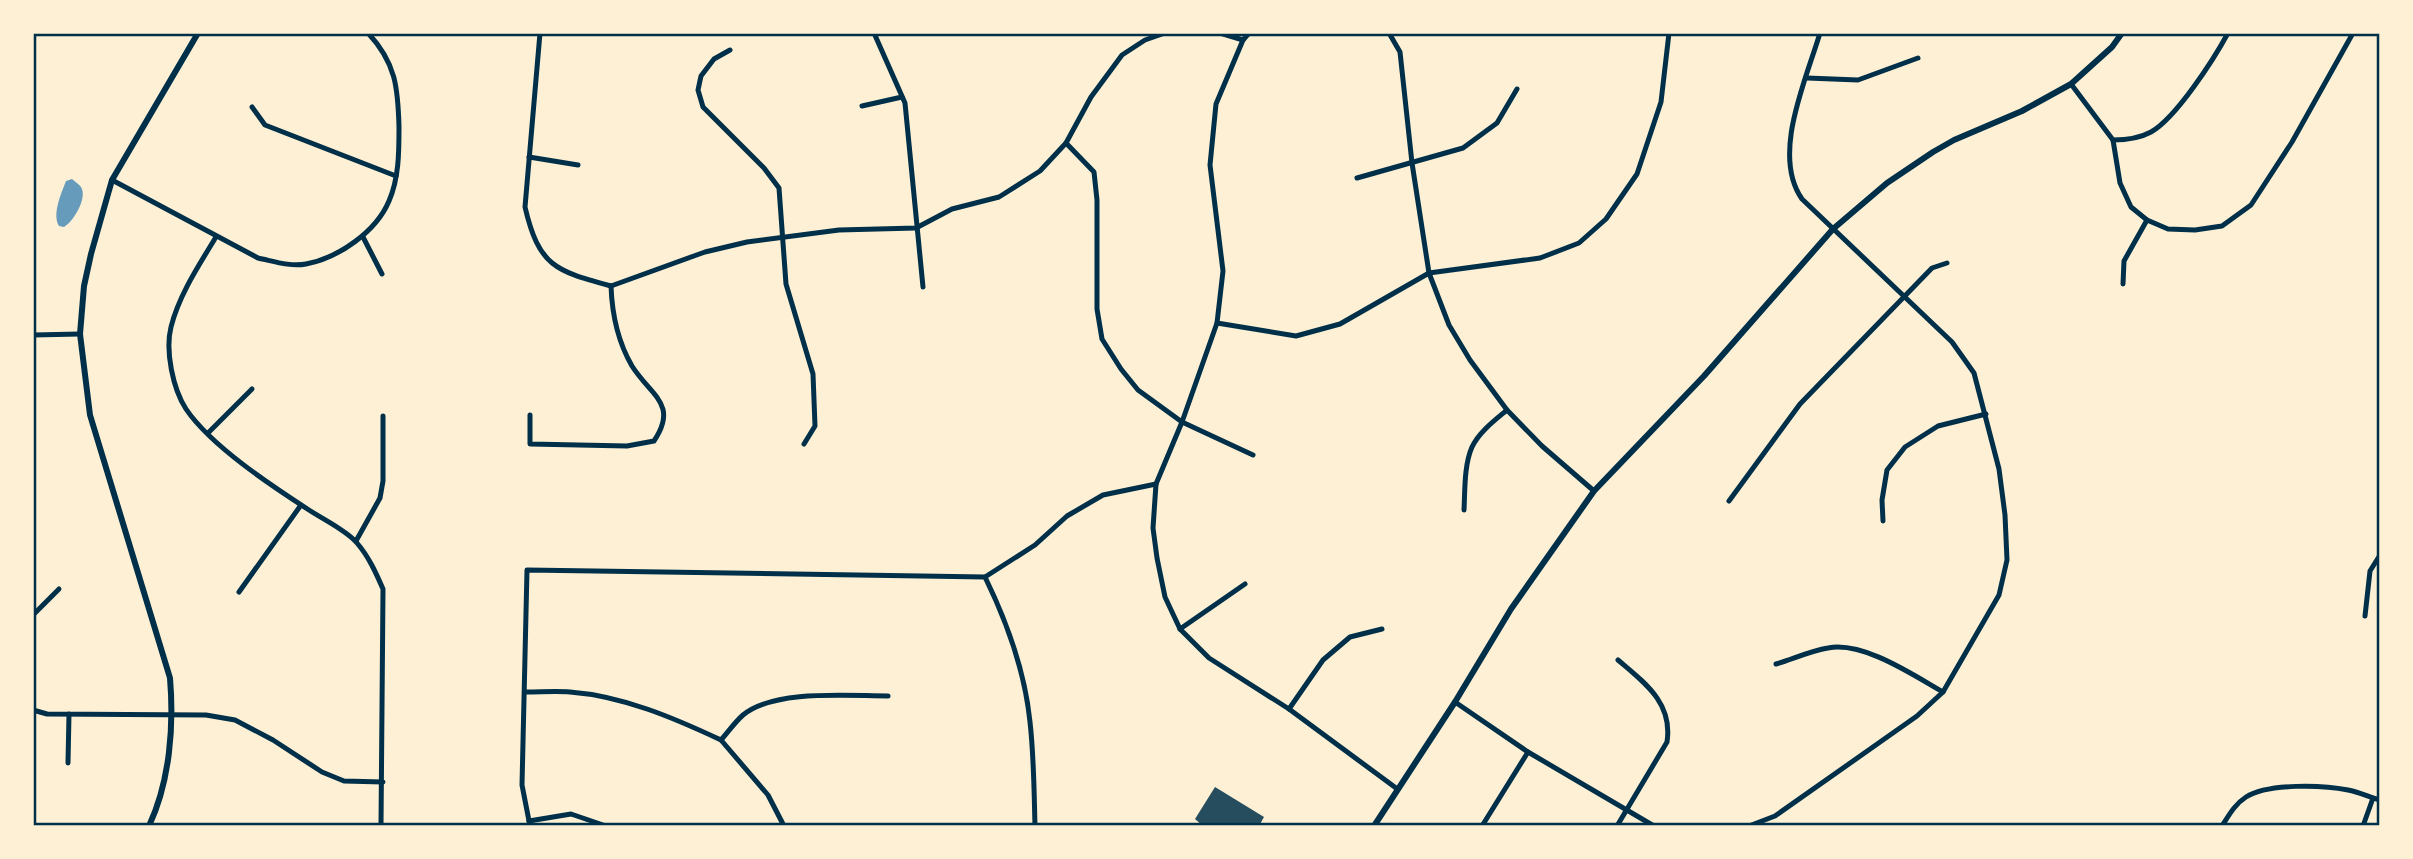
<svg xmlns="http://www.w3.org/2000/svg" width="2413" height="859" viewBox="0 0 2413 859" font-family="Merriweather,serif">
	<rect width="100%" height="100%" fill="#fdf0d5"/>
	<!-- water -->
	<path fill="#669bbc" d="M 72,179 C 75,182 79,184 81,187 C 88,198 73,222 64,227 L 59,226 C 52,214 61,194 66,181 Z"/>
	<!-- building -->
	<polygon fill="#264d5e" points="1215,787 1264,817 1259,826 1203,826 1195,819"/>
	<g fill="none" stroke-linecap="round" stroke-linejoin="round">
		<!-- minor -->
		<g stroke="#003049" stroke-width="5">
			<path d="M 540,33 L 525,207 C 539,267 556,271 611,286"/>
			<polyline points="874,33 905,103 923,287"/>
			<polyline points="1220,33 1243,40"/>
			<polyline points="1249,33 1243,40 1216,104 1210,165 1223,271 1217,323 1182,422 1156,484 1153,528 1157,558 1165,597 1180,629 1209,658 1289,709 1396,788"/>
			<polyline points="1389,33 1400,52 1412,163 1429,273 1449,325 1470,360 1507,410 1542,446 1594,491"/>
			<polyline points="730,50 714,59 701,76 698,90 703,107 764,168 779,188 786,284 813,374 815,426 804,444"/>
			<polyline points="1807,78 1858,80 1918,58"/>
			<polyline points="2071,84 2113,140 2120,183 2131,207 2147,220"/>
			<polyline points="862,106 902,97"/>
			<polyline points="252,107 265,125 396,176"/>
			<path d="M 2113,140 C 2125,140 2140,138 2151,132 C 2176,118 2214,59 2228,33"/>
			<polyline points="1066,143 1094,172 1097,200 1097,309 1102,339 1121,369 1138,390 1182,422 1253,455"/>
			<polyline points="529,157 578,165"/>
			<polyline points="1357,178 1463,148 1497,123 1517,89"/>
			<path d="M 112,180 L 258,258 C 273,261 290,267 306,264 C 338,258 376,232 389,201 C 399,178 399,152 399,127 C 398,88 396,63 368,33"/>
			<path d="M 216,237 C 199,265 179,295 171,327 C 165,351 173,389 186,409 C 211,446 272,486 309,510 C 324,520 346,530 357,543 C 369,557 376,573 383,589 L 381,826"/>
			<polyline points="363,237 382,274"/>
			<polyline points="2123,284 2124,261 2147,220 2168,229 2195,230 2222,226 2251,205 2292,142 2353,33"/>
			<polyline points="611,286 705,252 747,242 839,230 916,228 952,209 999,197 1040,171 1066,143 1091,97 1122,55 1145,40 1165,33"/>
			<polyline points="1217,323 1296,336 1340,324 1429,273 1540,258 1579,243 1606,219 1637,174 1661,102 1669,33"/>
			<polyline points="33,335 80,334"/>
			<path d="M 530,415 L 530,444 L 627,446 L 654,441 C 679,404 650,395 632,366 C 618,342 612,314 611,286"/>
			<polyline points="208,433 252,389"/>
			<polyline points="1729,501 1800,404 1932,268 1947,263"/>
			<path d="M 1464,510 C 1465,491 1464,465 1472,447 C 1479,432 1495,420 1507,410"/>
			<polyline points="1883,521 1882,500 1887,470 1905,447 1938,426 1986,414"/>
			<polyline points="356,541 380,498 383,481 383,416"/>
			<path d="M 985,577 C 1007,622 1025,672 1030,722 C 1034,757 1034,791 1035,826"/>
			<polyline points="239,592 301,505"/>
			<polyline points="33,615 59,589"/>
			<polyline points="2365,616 2370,571 2380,555"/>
			<polyline points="1180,629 1245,584"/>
			<path d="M 1776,664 C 1793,659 1810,651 1828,648 C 1863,641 1913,675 1943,692"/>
			<path d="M 526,692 C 541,692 556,691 570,692 C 623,696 674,718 721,740 C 728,732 735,722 743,715 C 775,689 848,696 888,696"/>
			<polyline points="1455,702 1528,752 1654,826"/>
			<polyline points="1289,709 1323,660 1350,637 1382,629"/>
			<polyline points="33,710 47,714 206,715 235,720 273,740 322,772 344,781 383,782"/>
			<polyline points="721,740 768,795 784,826"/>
			<polyline points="68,763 69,714"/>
			<polyline points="529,821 571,814 606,826"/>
			<polyline points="530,826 522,785 527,570 985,577 1035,545 1067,516 1103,495 1156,484"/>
			<polyline points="1482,826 1528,752"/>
			<path d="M 1617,826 L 1667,742 C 1673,703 1645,683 1618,660"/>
			<path d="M 1749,826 L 1775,816 L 1917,716 L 1943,692 L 1999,595 L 2007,560 L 2005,515 L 1999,469 L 1974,373 L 1952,342 L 1802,199 C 1771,155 1806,80 1820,33"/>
			<path d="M 2222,826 C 2229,815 2235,804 2246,797 C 2268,783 2323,785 2348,790 C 2359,792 2369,797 2380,800"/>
			<polyline points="2363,826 2373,798"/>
		</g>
		<!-- tertiary -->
		<g stroke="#003049" stroke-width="6">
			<path d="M 149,826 C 170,781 174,726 170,678 L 90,415 L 80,334 L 84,286 L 91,254 L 112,180 L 198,33"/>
			<polyline points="1374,826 1455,702 1511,609 1594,491 1704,376 1833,229 1887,183 1933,152 1954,140 2022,111 2071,84 2112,47 2122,33"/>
		</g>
	</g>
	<!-- border -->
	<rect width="2413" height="859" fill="none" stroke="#fdf0d5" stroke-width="70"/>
	<rect x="35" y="35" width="2343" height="789" fill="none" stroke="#003049" stroke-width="2.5"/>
</svg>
